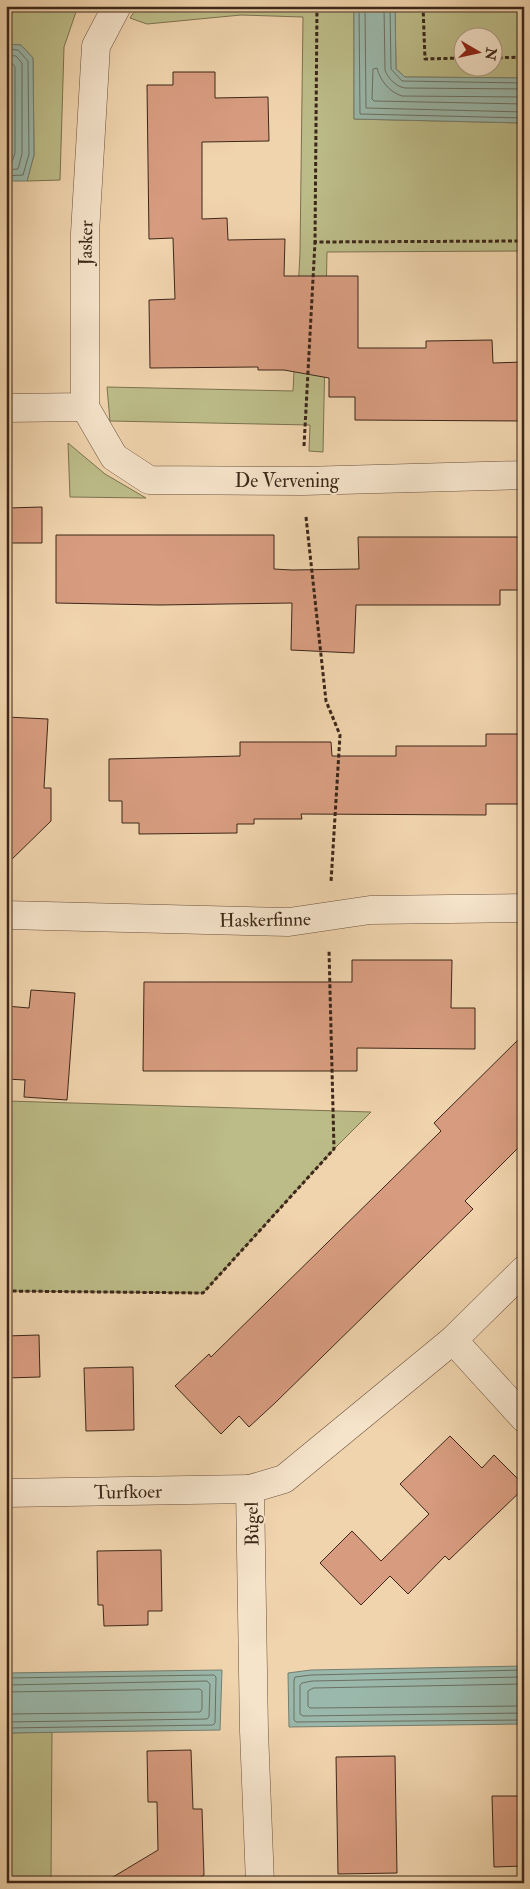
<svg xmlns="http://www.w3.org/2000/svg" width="530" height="1889" viewBox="0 0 530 1889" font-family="'IM FELL Double Pica',serif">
	<rect width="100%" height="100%" fill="#f0d4ad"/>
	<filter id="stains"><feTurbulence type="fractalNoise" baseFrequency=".004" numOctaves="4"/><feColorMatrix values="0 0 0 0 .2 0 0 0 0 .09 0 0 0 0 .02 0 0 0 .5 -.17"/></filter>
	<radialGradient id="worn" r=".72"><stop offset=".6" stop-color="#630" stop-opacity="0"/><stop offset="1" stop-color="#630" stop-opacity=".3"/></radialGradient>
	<!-- green -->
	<g fill="#bcbc88" stroke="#7c7250" fill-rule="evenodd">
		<polygon points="6,6 78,6 64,47 60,180 27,181 34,155 33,58 21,45 6,44"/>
		<polygon points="138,6 354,6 354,119 524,123 524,251 327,252 323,452 309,451 310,425 110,421 107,387 293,391 300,253 303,17 241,15 147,24 130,18"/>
		<path d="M 395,6 L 524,6 L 524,78 L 405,77 L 396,69 ZM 462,38 L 492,38 L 492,68 L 462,68 Z"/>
		<polygon points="68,443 105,474 146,498 70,497"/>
		<polygon points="6,1101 371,1112 334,1149 203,1293 6,1291"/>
		<polygon points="52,1732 51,1883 6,1883 6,1733"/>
	</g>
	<!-- water -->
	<g fill="#9ab8ab" stroke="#757e71">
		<polygon points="354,6 395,6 396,69 405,77 524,78 524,123 354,119"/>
		<polygon points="6,44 21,45 33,58 34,155 27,181 6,181"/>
		<polygon points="524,1666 524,1724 289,1727 288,1673 311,1670"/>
		<polygon points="222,1670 220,1730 6,1733 6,1673"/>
	</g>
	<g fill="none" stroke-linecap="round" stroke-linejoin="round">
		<!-- shore -->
		<g stroke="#6c7062" stroke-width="1">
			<polyline points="359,6 360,114 524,118"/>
			<polyline points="365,6 366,108 524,112"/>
			<path d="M 384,6 L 385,70 C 388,79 397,87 405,88 L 524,89"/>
			<polyline points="390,6 391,69 402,81 524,83"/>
			<polyline points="6,49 18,50 28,61 29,154 23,175 6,176"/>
			<polyline points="6,55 16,56 22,63 22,154 18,169 6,170"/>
			<polyline points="6,63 12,63 15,67 15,153 12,162 6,163"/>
			<path d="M 524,97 L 402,96 C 389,92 380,80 377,68 L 373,69 L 372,99 L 374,101 L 524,104"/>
			<polyline points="524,1670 311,1675 295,1677 294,1680 294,1720 296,1722 524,1720"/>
			<polyline points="524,1677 312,1681 302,1683 300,1685 300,1714 303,1716 524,1713"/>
			<polyline points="6,1678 214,1675 216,1677 215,1723 213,1725 6,1728"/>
			<polyline points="524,1684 313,1688 308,1691 308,1706 310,1708 524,1706"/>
			<polyline points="6,1685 207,1681 210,1684 209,1717 207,1719 6,1722"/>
			<polyline points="6,1692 200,1689 202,1691 202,1709 200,1712 6,1714"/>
		</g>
	</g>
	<!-- building -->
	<g fill="#d79c7f" stroke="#3d2719">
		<polygon points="173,72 215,72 215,98 268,97 269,141 202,142 202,219 227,218 228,240 285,239 284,276 358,276 358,348 426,348 426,341 492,340 493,363 524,362 524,421 355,420 355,397 329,397 329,378 284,370 258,370 258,367 150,368 149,300 175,299 173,238 149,239 147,85 173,85"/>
		<polygon points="42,507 42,543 7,543 8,508"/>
		<polygon points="56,535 274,535 274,569 292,570 359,569 358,537 524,537 524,590 500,590 500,605 356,605 354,653 291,650 292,603 159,605 56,603"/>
		<polygon points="6,717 48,719 44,788 51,788 51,821 6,865"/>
		<polygon points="486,734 524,734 524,804 486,804 486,815 301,814 302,819 254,819 254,824 237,824 237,833 139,834 139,823 122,823 122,801 109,801 109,759 240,756 240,742 331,742 332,756 396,756 396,746 486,746"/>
		<polygon points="352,960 452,960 451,1008 475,1008 475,1049 357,1048 357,1071 143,1071 144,982 352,982"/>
		<polygon points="31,990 75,993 67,1100 24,1097 25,1080 6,1079 6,1006 29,1008"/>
		<polygon points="524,1034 524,1142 465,1201 473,1209 275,1403 249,1427 239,1416 221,1434 175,1386 209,1354 211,1357 441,1131 434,1123"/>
		<polygon points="39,1335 40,1377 6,1378 6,1336"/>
		<polygon points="133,1367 134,1430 86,1431 84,1368"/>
		<polygon points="450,1436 482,1468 494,1455 524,1485 524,1488 449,1560 445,1556 408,1594 390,1576 361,1605 320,1563 352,1531 381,1561 429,1514 400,1484"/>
		<polygon points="161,1550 162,1611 148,1611 148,1625 104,1626 103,1605 98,1605 97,1551"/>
		<polygon points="191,1750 193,1809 202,1809 204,1875 191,1883 103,1883 158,1850 157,1802 148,1802 147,1751"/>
		<polygon points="395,1756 397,1873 338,1874 336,1757"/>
		<polygon points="492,1796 524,1796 524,1866 494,1867"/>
	</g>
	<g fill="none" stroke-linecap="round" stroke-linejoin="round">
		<!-- minor casing -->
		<g stroke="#6a523e" stroke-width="29">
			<g id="minor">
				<polyline points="85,407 114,457 149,480 303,481 524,475"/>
				<polyline points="6,408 85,407 85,233 96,46 117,6"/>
				<polyline points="6,915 289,922 370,910 524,908"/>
				<polyline points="453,1340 524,1418"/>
				<polyline points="6,1493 250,1489"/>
				<polyline points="260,1883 254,1731 250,1489 284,1479 453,1340 524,1270"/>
			</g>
		</g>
		<!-- path -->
		<g stroke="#3d2719" stroke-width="3" stroke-dasharray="4 2.5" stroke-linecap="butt">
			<polyline points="317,6 315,242 524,241"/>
			<polyline points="423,6 425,59 462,58"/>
			<polyline points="492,58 524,57"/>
			<polyline points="304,446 315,242"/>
			<polyline points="306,517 326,701 340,735 331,882"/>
			<polyline points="6,1291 203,1293 334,1149 329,950"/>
		</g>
		<!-- minor -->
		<use href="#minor" stroke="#f5e3ca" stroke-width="28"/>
	</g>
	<g text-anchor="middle" stroke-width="4" stroke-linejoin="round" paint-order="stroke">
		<!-- street labels -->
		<g font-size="19" fill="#3d2719" stroke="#f5e3ca">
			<text transform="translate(85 243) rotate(-89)" y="7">Jasker</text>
			<text x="287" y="487">De Vervening</text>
			<text transform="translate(265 919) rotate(-1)" y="7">Haskerfinne</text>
			<text transform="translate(128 1491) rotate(-1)" y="7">Turfkoer</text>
			<text transform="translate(251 1524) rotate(-91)" y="7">Bûgel</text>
		</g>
	</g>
	<!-- margin -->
	<rect width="530" height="1889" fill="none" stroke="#f0d4ad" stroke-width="25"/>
	<rect x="8" y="8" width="515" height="1874" fill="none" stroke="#3d2719" stroke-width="2.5"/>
	<rect x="12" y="12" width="505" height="1864" fill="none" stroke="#3d2719"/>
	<!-- north arrow -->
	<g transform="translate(478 52) rotate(99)"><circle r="24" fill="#f5e3ca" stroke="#ab9883"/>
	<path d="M0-4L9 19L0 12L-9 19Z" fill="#8f2418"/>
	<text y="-8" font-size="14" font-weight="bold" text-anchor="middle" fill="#3d2719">N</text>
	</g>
	<rect width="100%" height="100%" filter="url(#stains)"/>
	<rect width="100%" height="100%" fill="url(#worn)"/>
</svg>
